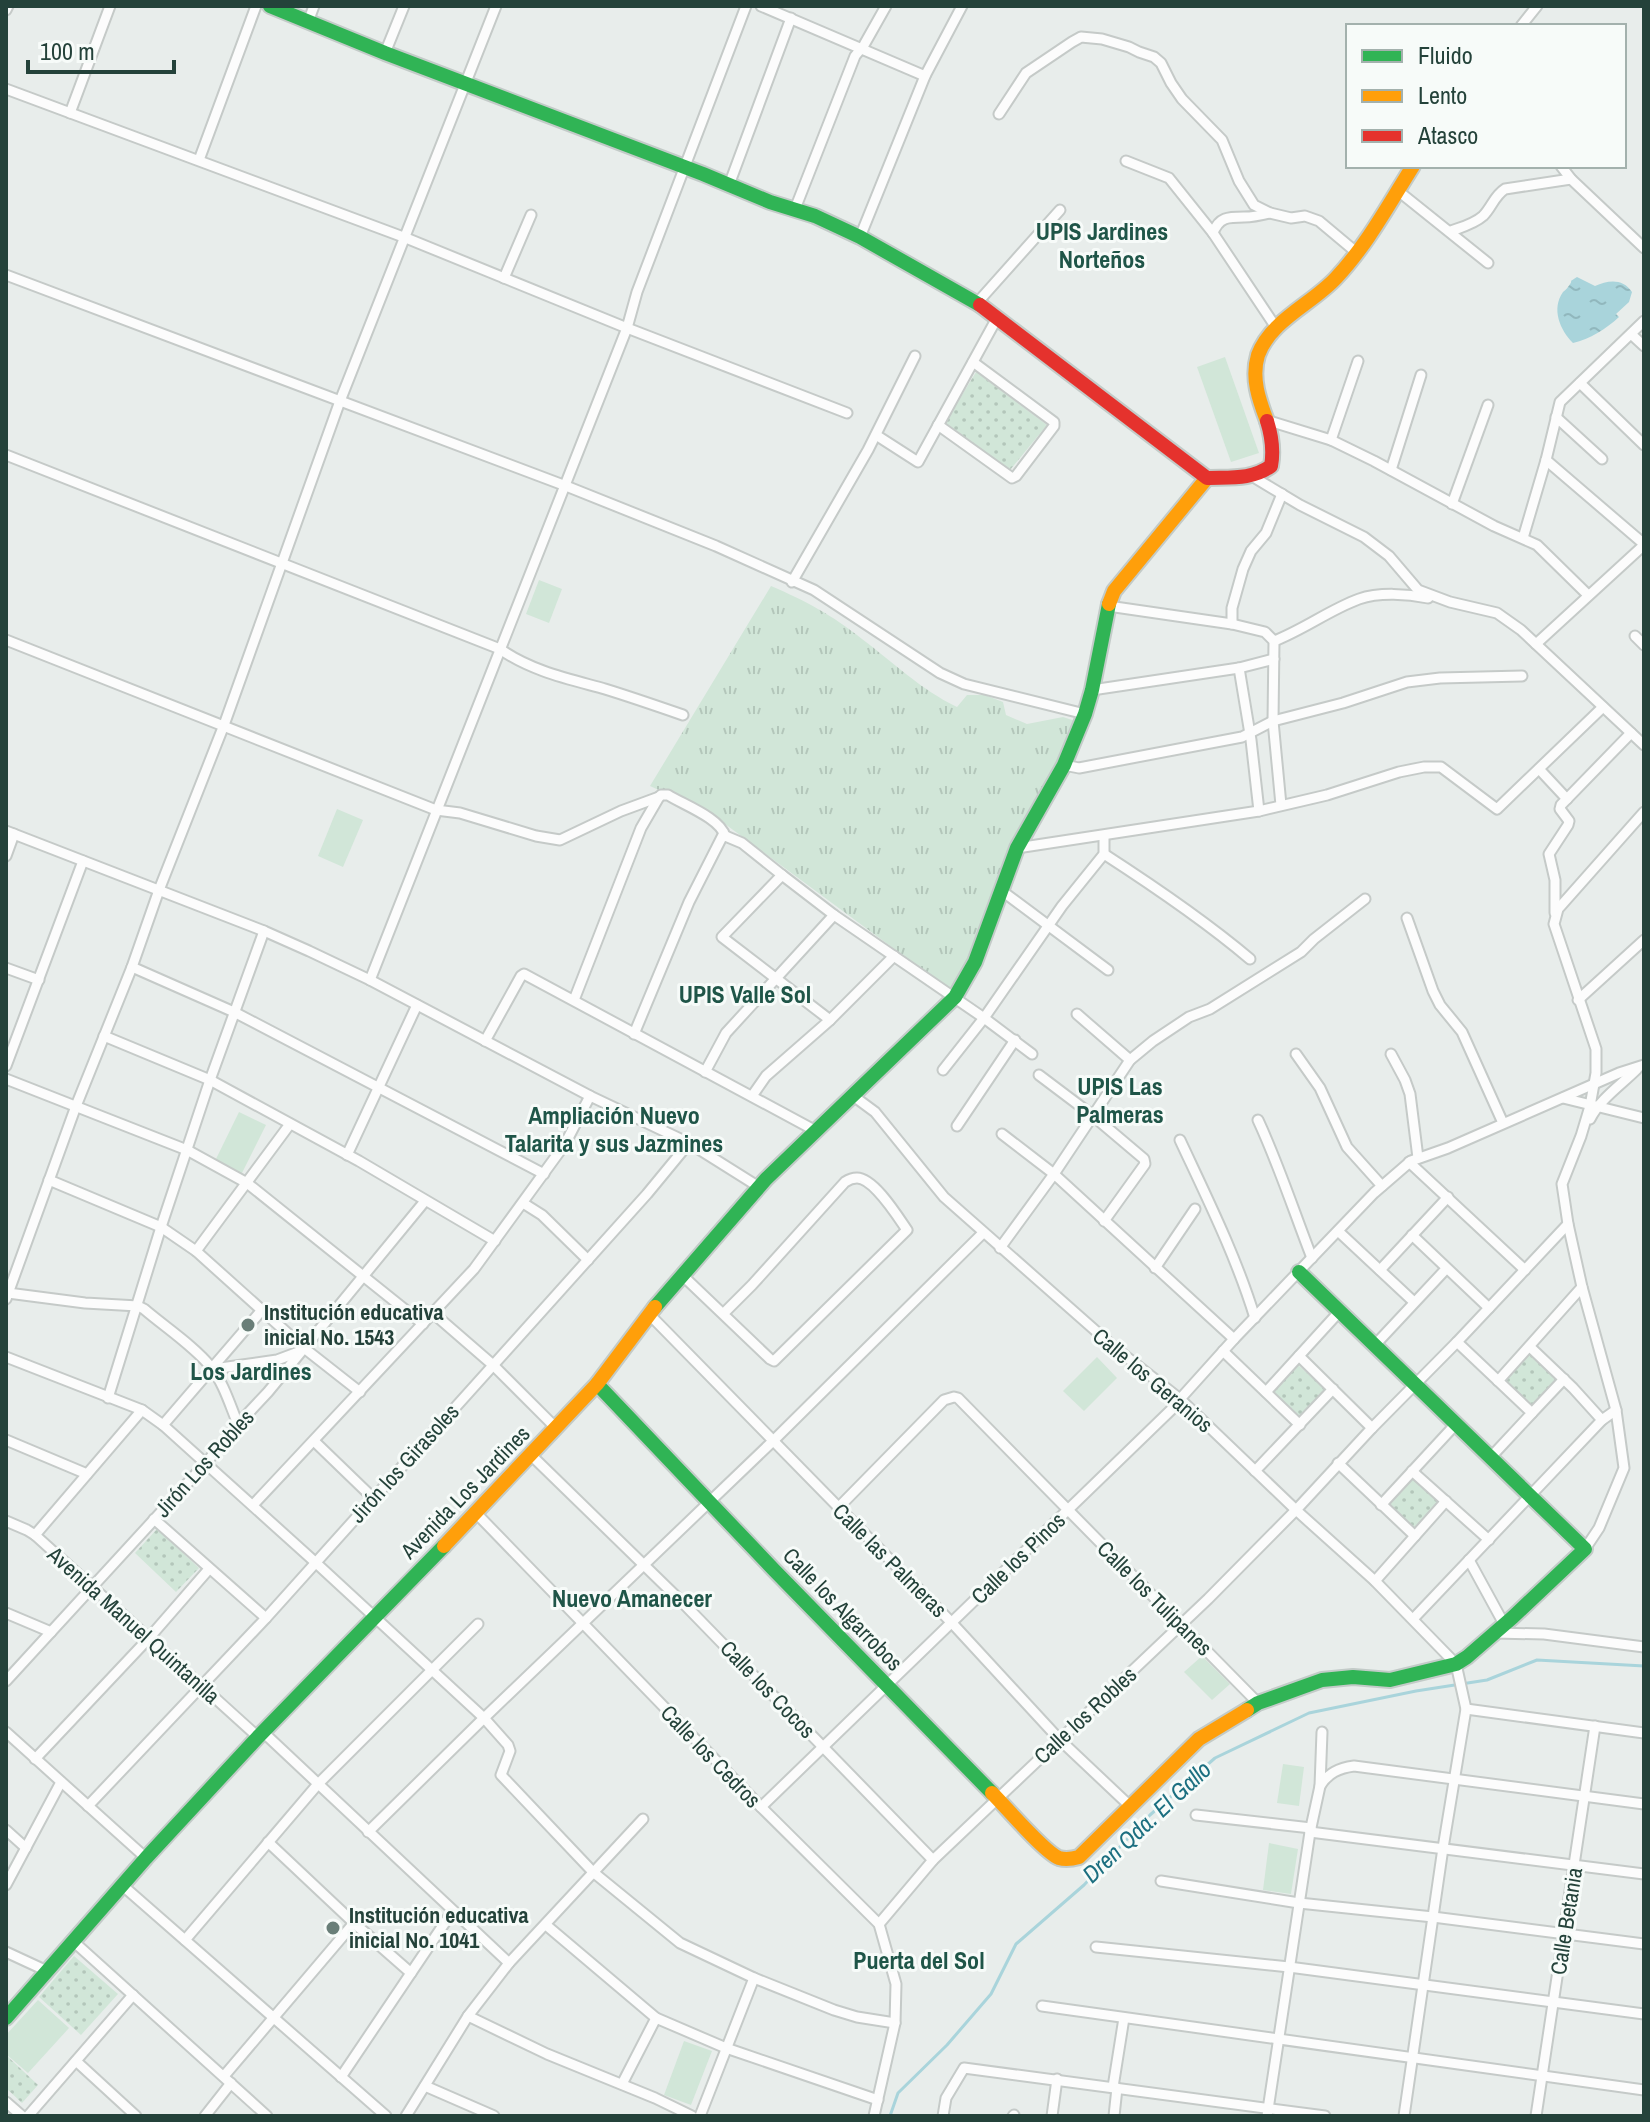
<svg xmlns="http://www.w3.org/2000/svg" width="1650" height="2122" viewBox="0 0 1650 2122" font-family="'Archivo Narrow',sans-serif">
	<defs>
		<pattern id="grass-tufts" width="24" height="20" patternUnits="userSpaceOnUse" patternTransform="scale(2)"><rect width="24" height="20" fill="#d1e6d8"/><path d="M3 7l-1-3M5 7V3M7 7l1-3M15 17l-1-3M17 17v-4M19 17l1-3" fill="none" stroke="#b3c6ba"/></pattern>
		<pattern id="park-dots" width="8" height="8" patternUnits="userSpaceOnUse" patternTransform="scale(2)"><rect width="8" height="8" fill="#d1e6d8"/><path d="M2 2h.1M6 6h.1" fill="none" stroke="#b3c6ba" stroke-width="1.8" stroke-linecap="round"/></pattern>
		<pattern id="water-ripples" width="26" height="14" patternUnits="userSpaceOnUse" patternTransform="scale(2)"><rect width="26" height="14" fill="#a9d4db"/><path d="M2 4q2-2 4 0t4 0M15 11q2-2 4 0t4 0" fill="none" stroke="#91b7bd"/></pattern>
	</defs>
	<rect width="100%" height="100%" fill="#e8edeb"/>
	<!-- grass -->
	<path fill="url(#grass-tufts)" d="M 771,586 C 806,601 832,615 862,639 C 894,663 920,689 957,707 L 967,695 L 985,695 L 1003,702 L 1006,715 L 1027,724 L 1063,717 L 1075,721 L 1052,772 L 1005,859 L 977,944 L 967,968 L 951,991 L 725,824 L 676,798 L 650,786 Z"/>
	<!-- park -->
	<g fill="url(#park-dots)">
		<polygon points="976,372 1047,425 1010,470 945,423"/>
		<polygon points="1530,1352 1558,1378 1531,1406 1503,1380"/>
		<polygon points="1298,1365 1327,1391 1301,1419 1272,1392"/>
		<polygon points="1412,1476 1440,1503 1414,1531 1386,1505"/>
		<polygon points="157,1529 199,1568 176,1592 135,1553"/>
		<polygon points="74,1956 118,1994 81,2035 39,1997"/>
		<polygon points="6,2055 38,2085 22,2103 6,2088"/>
	</g>
	<!-- pitch -->
	<g fill="#d1e6d8">
		<polygon points="1225,357 1259,453 1231,462 1197,367"/>
		<polygon points="539,580 562,589 549,623 526,614"/>
		<polygon points="337,809 363,820 343,867 318,856"/>
		<polygon points="239,1112 266,1125 241,1175 215,1161"/>
		<polygon points="1097,1357 1117,1378 1084,1411 1063,1391"/>
		<polygon points="1202,1656 1230,1684 1212,1700 1184,1672"/>
		<polygon points="1283,1764 1304,1767 1299,1806 1277,1803"/>
		<polygon points="1269,1843 1298,1849 1291,1894 1263,1890"/>
		<polygon points="38,2000 69,2028 28,2073 6,2054 6,2035"/>
		<polygon points="684,2041 712,2051 691,2105 664,2095"/>
	</g>
	<!-- water -->
	<path fill="url(#water-ripples)" d="M 1577,277 L 1595,286 C 1608,280 1623,278 1632,292 L 1629,302 L 1616,314 L 1619,317 C 1606,329 1590,339 1573,343 C 1560,330 1551,309 1563,292 C 1565,290 1567,289 1568,287 C 1576,277 1565,285 1577,277 Z"/>
	<g fill="none" stroke-linecap="round" stroke-linejoin="round">
		<!-- stream -->
		<polyline stroke="#a9d4db" stroke-width="3" points="890,2116 898,2093 947,2045 991,1994 1016,1944 1084,1885 1150,1815 1215,1758 1309,1713 1416,1691 1487,1680 1537,1660 1644,1666"/>
		<!-- street casing -->
		<g stroke="#c5cac8" stroke-width="13">
			<g id="street">
				<polyline points="761,6 925,76"/>
				<polyline points="6,10 8,6"/>
				<polyline points="308,22 314,6"/>
				<polyline points="1521,26 1537,6"/>
				<polyline points="385,53 404,6"/>
				<polyline points="6,89 406,238 627,328 847,413"/>
				<polyline points="70,113 110,6"/>
				<polyline points="999,114 1026,73 1072,42 1081,37 1102,39 1129,47 1139,52 1154,57 1161,63 1171,83 1182,99 1222,140 1239,181 1254,205 1270,213 1291,218 1305,216 1319,221 1356,252"/>
				<polyline points="199,160 256,6"/>
				<polyline points="1126,161 1169,178 1213,233 1277,329"/>
				<polyline points="1561,166 1571,179 1644,248"/>
				<polyline points="729,185 791,18"/>
				<polyline points="1397,190 1488,263"/>
				<polyline points="795,209 855,56 864,45 886,6"/>
				<path d="M 1451,231 C 1462,227 1474,224 1483,216 C 1492,207 1494,196 1505,189 L 1571,179"/>
				<path d="M 1213,233 C 1219,217 1228,217 1244,217 C 1253,217 1262,215 1270,213"/>
				<polyline points="860,237 925,76 962,6"/>
				<polyline points="6,275 566,486 716,546 814,590 940,673 964,684 1085,714"/>
				<polyline points="504,278 531,215"/>
				<polyline points="977,303 1060,210"/>
				<polyline points="1631,334 1644,346"/>
				<polyline points="1580,383 1644,445"/>
				<polyline points="1556,417 1602,459"/>
				<polyline points="1266,420 1331,440 1374,461 1494,526 1537,545 1588,595"/>
				<polyline points="938,425 1012,478 1016,476 1054,426 1054,422 973,362"/>
				<polyline points="876,435 918,462 997,318"/>
				<polyline points="1331,440 1358,361"/>
				<path d="M 6,455 L 500,649 C 531,671 569,679 605,689 C 631,697 657,706 683,715"/>
				<polyline points="1546,460 1644,544"/>
				<polyline points="1391,470 1421,375"/>
				<polyline points="1250,475 1300,505 1364,537 1389,556 1418,590 1450,602 1497,613 1521,630 1644,745"/>
				<polyline points="1452,504 1488,405"/>
				<polyline points="1523,538 1546,460 1560,402 1644,321"/>
				<polyline points="792,582 868,450 915,356"/>
				<polyline points="1108,606 1232,624 1265,632 1274,641 1273,721 1281,805"/>
				<polyline points="1232,624 1232,608 1243,569 1251,551 1266,533 1282,494"/>
				<polyline points="1635,636 1644,645"/>
				<polyline points="6,640 436,810 460,813 536,836 560,840 621,811 659,797"/>
				<path d="M 1274,641 C 1303,630 1331,609 1359,599 C 1379,592 1408,594 1428,598"/>
				<polyline points="1536,644 1644,545"/>
				<polyline points="1239,668 1251,740 1259,811"/>
				<polyline points="1092,690 1239,668 1274,659"/>
				<polyline points="1064,765 1079,768 1242,737 1273,721 1343,703 1407,682 1440,678 1522,676"/>
				<polyline points="1539,769 1567,799"/>
				<polyline points="6,831 264,931 309,951 370,980 590,1096 689,1143 759,1187"/>
				<polyline points="1017,848 1259,811 1327,795 1399,772 1424,767 1441,767 1497,809 1603,707"/>
				<path d="M 1104,854 C 1155,887 1204,920 1250,959"/>
				<polyline points="6,856 14,834"/>
				<polyline points="1002,891 1108,970"/>
				<polyline points="1555,913 1555,880 1549,854 1568,825 1569,821 1560,809 1561,805 1631,733"/>
				<polyline points="1407,918 1433,991 1440,1005 1462,1032 1503,1123"/>
				<polyline points="132,967 234,1012 544,1174"/>
				<polyline points="6,968 39,980"/>
				<polyline points="370,980 627,328 637,292 746,6"/>
				<path d="M 574,1000 L 641,828 L 659,797 L 661,795 L 668,795 C 684,805 720,818 725,836"/>
				<polyline points="1578,1000 1644,940"/>
				<polyline points="1077,1014 1130,1060"/>
				<polyline points="830,1020 722,937 782,875 834,915 984,1018 1032,1054"/>
				<polyline points="634,1034 689,902 723,835 742,843 782,875"/>
				<polyline points="104,1036 210,1080 359,1161 495,1241"/>
				<polyline points="485,1041 521,976 524,974 816,1131"/>
				<polyline points="1296,1054 1320,1088 1347,1147 1382,1186"/>
				<polyline points="1391,1054 1405,1080 1410,1094 1418,1158"/>
				<polyline points="6,1066 83,861"/>
				<polyline points="943,1070 984,1018 1062,906 1104,854 1104,836"/>
				<polyline points="705,1072 726,1033 834,915"/>
				<polyline points="1039,1075 1092,1115 1144,1159 1145,1164 1104,1221"/>
				<polyline points="6,1079 187,1150 247,1183 423,1324"/>
				<polyline points="852,1095 875,1112 944,1197 1114,1347 1180,1399 1296,1510 1375,1581 1456,1664 1466,1709 1443,1848 1404,2116"/>
				<polyline points="752,1096 766,1076 830,1020 894,956"/>
				<polyline points="1563,1098 1644,1118"/>
				<path d="M 1590,1119 C 1600,1099 1621,1085 1637,1069"/>
				<path d="M 1258,1120 C 1279,1165 1294,1212 1312,1258"/>
				<polyline points="957,1126 1015,1040"/>
				<polyline points="1002,1134 1054,1174 1234,1339"/>
				<path d="M 1180,1140 C 1207,1198 1236,1256 1255,1318"/>
				<polyline points="347,1155 417,1005"/>
				<polyline points="1409,1162 1525,1270"/>
				<polyline points="49,1180 161,1227 196,1251 304,1348 360,1392"/>
				<polyline points="523,1203 542,1215 588,1260"/>
				<polyline points="1338,1231 1414,1302"/>
				<polyline points="1412,1235 1489,1308"/>
				<polyline points="1000,1248 1054,1174 1130,1060 1153,1041 1189,1017 1210,1009 1301,952 1314,939 1365,899"/>
				<polyline points="196,1251 290,1124"/>
				<polyline points="1155,1268 1195,1209"/>
				<polyline points="1380,1270 1448,1197"/>
				<path d="M 681,1274 L 770,1359 L 774,1361 L 907,1230 C 898,1217 874,1178 857,1178 C 854,1178 848,1180 845,1182 L 752,1285 L 723,1314"/>
				<path d="M 8,1293 L 85,1303 L 138,1306 L 144,1309 C 165,1327 194,1346 211,1367 C 224,1384 230,1405 238,1424"/>
				<polyline points="6,1299 76,1106 132,967 159,890 224,725 340,401 496,6"/>
				<polyline points="433,1313 493,1365 556,1428"/>
				<polyline points="649,1314 952,1623 1059,1739 1131,1807"/>
				<polyline points="1457,1342 1532,1413 1491,1457"/>
				<polyline points="1374,1346 1446,1269"/>
				<polyline points="1530,1347 1573,1388 1602,1420"/>
				<polyline points="1223,1351 1300,1425"/>
				<polyline points="1299,1356 1372,1428"/>
				<polyline points="6,1357 142,1410 163,1425 315,1562 484,1718 508,1745 510,1751 501,1775 593,1872 680,1943 754,1978 834,2010 857,2017 895,2023"/>
				<polyline points="213,1369 277,1360 301,1351"/>
				<polyline points="1498,1381 1582,1287"/>
				<polyline points="1266,1392 1339,1312"/>
				<polyline points="108,1398 161,1227 210,1080 264,931"/>
				<polyline points="1180,1399 1234,1339 1374,1193 1411,1161 1448,1148 1619,1073 1644,1065"/>
				<polyline points="1532,1413 1564,1379"/>
				<polyline points="163,1425 262,1310"/>
				<polyline points="6,1440 87,1474"/>
				<polyline points="314,1441 373,1498"/>
				<polyline points="531,1455 685,1605 933,1860"/>
				<polyline points="1338,1463 1415,1536"/>
				<polyline points="1255,1471 1333,1389"/>
				<polyline points="1412,1471 1489,1540"/>
				<polyline points="253,1505 474,1269 565,1144 590,1096"/>
				<polyline points="1381,1505 1455,1425"/>
				<polyline points="838,1508 944,1400 954,1397 958,1398 1258,1703"/>
				<polyline points="476,1513 761,1807 879,1924 896,1984 895,2023 874,2116"/>
				<polyline points="154,1519 266,1618"/>
				<polyline points="6,1521 27,1530 35,1535 258,1737"/>
				<polyline points="35,1535 142,1410"/>
				<polyline points="1585,1549 1599,1528 1624,1468 1616,1410 1582,1287 1568,1224 1562,1184 1581,1136 1590,1106 1596,1073 1596,1049 1554,924 1558,909 1644,812"/>
				<polyline points="1469,1560 1504,1624"/>
				<polyline points="1375,1581 1446,1501"/>
				<polyline points="6,1613 51,1632"/>
				<polyline points="1413,1619 1602,1420 1616,1410"/>
				<polyline points="1494,1633 1544,1634 1644,1647"/>
				<polyline points="6,1681 206,1463 238,1424 268,1392 425,1201"/>
				<polyline points="1466,1709 1644,1733"/>
				<polyline points="6,1732 146,1858"/>
				<polyline points="263,1732 509,1963"/>
				<polyline points="35,1759 149,1638 209,1569"/>
				<path d="M 1320,1786 C 1328,1773 1339,1768 1354,1766 L 1644,1804"/>
				<polyline points="88,1806 266,1618 647,1194 689,1143"/>
				<polyline points="761,1807 1172,1409"/>
				<polyline points="1196,1815 1311,1828"/>
				<polyline points="6,1830 26,1848"/>
				<polyline points="368,1832 484,1718 773,1441 983,1233"/>
				<polyline points="1310,1832 1644,1874"/>
				<polyline points="268,1842 354,1923 411,1973"/>
				<polyline points="1161,1881 1299,1903 1433,1917 1644,1944"/>
				<polyline points="6,1885 61,1782"/>
				<polyline points="122,1885 386,2116"/>
				<polyline points="879,1924 933,1860 1208,1599 1296,1510 1372,1428 1457,1342 1568,1224"/>
				<polyline points="546,1925 656,2018 726,2048 878,2100"/>
				<polyline points="185,1940 318,1784 478,1624"/>
				<polyline points="73,1941 267,2116"/>
				<polyline points="1096,1947 1289,1967 1644,2014"/>
				<polyline points="6,1952 47,1971"/>
				<polyline points="1042,2006 1644,2090"/>
				<polyline points="468,2016 547,2054 655,2098 692,2116"/>
				<polyline points="76,2061 136,2116"/>
				<polyline points="224,2076 354,1923"/>
				<polyline points="341,2077 452,1912"/>
				<polyline points="622,2084 656,2018"/>
				<polyline points="425,2086 494,2116"/>
				<polyline points="1113,2087 1124,2018"/>
				<polyline points="6,2102 22,2116"/>
				<polyline points="28,2116 133,1995"/>
				<polyline points="205,2116 231,2083"/>
				<polyline points="406,2116 468,2016 509,1963 643,1819"/>
				<polyline points="700,2116 754,1978"/>
				<polyline points="943,2116 946,2098 964,2068 1325,2116"/>
				<polyline points="1013,2116 1014,2115"/>
				<polyline points="1052,2116 1057,2079"/>
				<polyline points="1114,2116 1117,2088"/>
				<polyline points="1267,2116 1310,1832 1320,1786 1322,1732"/>
				<polyline points="1536,2116 1595,1726"/>
			</g>
		</g>
		<!-- fast casing -->
		<g stroke="#c3cbc8" stroke-width="18">
			<g id="fast">
				<polyline points="270,6 385,53 703,174 770,202 815,216 860,237 980,305"/>
				<polyline points="655,1307 766,1179 955,997 975,962 1017,848 1064,765 1085,714 1092,690 1109,604"/>
				<polyline points="597,1384 775,1571 992,1793"/>
				<polyline points="1247,1710 1258,1703 1322,1680 1353,1677 1390,1680 1456,1664 1467,1657 1513,1617 1585,1549 1299,1272"/>
				<polyline points="6,2018 146,1858 258,1737 444,1546"/>
			</g>
		</g>
		<!-- slow casing -->
		<g stroke="#c3cbc8" stroke-width="18">
			<g id="slow">
				<path d="M 1267,421 C 1259,400 1251,378 1258,355 C 1271,320 1312,304 1336,278 C 1367,245 1389,204 1413,166"/>
				<polyline points="1109,604 1114,591 1207,478"/>
				<polyline points="444,1546 597,1384 655,1307"/>
				<path d="M 992,1793 C 1006,1807 1044,1852 1059,1858 C 1066,1860 1072,1859 1079,1857 L 1199,1739 L 1247,1710"/>
			</g>
		</g>
		<!-- jam casing -->
		<g stroke="#c3cbc8" stroke-width="18">
			<path id="jam" d="M 980,305 L 1207,478 C 1229,477 1252,480 1271,466 C 1274,450 1272,437 1267,421"/>
		</g>
		<!-- street -->
		<use href="#street" stroke="#fcfcfc" stroke-width="9"/>
		<!-- fast -->
		<use href="#fast" stroke="#30b455" stroke-width="14"/>
		<!-- slow -->
		<use href="#slow" stroke="#ff9f0a" stroke-width="14"/>
		<!-- jam -->
		<use href="#jam" stroke="#e5322d" stroke-width="14"/>
	</g>
	<!-- markers -->
	<g fill="#697e78" stroke="#f7fbf9" stroke-width="3">
		<circle cx="248" cy="1325" r="8"/>
		<circle cx="333" cy="1928" r="8"/>
	</g>
	<g text-anchor="middle" stroke-width="6" stroke-linejoin="round" paint-order="stroke">
		<!-- poi labels -->
		<g font-size="22" font-weight="bold" fill="#24423a" stroke="#f7fbf9" text-anchor="start">
			<text x="264" y="1320">Institución educativa<tspan x="264" dy="25">inicial No. 1543</tspan></text>
			<text x="349" y="1923">Institución educativa<tspan x="349" dy="25">inicial No. 1041</tspan></text>
		</g>
		<!-- street labels -->
		<g font-size="22" fill="#24423a" stroke="#f7fbf9">
			<text transform="translate(1153 1380) rotate(40)" y="8">Calle los Geranios</text>
			<text transform="translate(204 1463) rotate(-48)" y="8">Jirón Los Robles</text>
			<text transform="translate(404 1463) rotate(-48)" y="8">Jirón los Girasoles</text>
			<text transform="translate(465 1492) rotate(-46)" y="8">Avenida Los Jardines</text>
			<text transform="translate(1018 1558) rotate(-44)" y="8">Calle los Pinos</text>
			<text transform="translate(890 1560) rotate(45)" y="8">Calle las Palmeras</text>
			<text transform="translate(1155 1598) rotate(45)" y="8">Calle los Tulipanes</text>
			<text transform="translate(843 1609) rotate(46)" y="8">Calle los Algarrobos</text>
			<text transform="translate(134 1625) rotate(42)" y="8">Avenida Manuel Quintanilla</text>
			<text transform="translate(768 1689) rotate(46)" y="8">Calle los Cocos</text>
			<text transform="translate(1085 1715) rotate(-43)" y="8">Calle los Robles</text>
			<text transform="translate(711 1756) rotate(46)" y="8">Calle los Cedros</text>
			<text transform="translate(1566 1921) rotate(-81)" y="8">Calle Betania</text>
		</g>
		<!-- neighbourhood labels -->
		<g font-size="24" font-weight="bold" fill="#1f5548" stroke="#f7fbf9">
			<text x="1102" y="240">UPIS Jardines<tspan x="1102" dy="28">Norteños</tspan></text>
			<text x="745" y="1003">UPIS Valle Sol</text>
			<text x="1120" y="1095">UPIS Las<tspan x="1120" dy="28">Palmeras</tspan></text>
			<text x="614" y="1124">Ampliación Nuevo<tspan x="614" dy="28">Talarita y sus Jazmines</tspan></text>
			<text x="251" y="1380">Los Jardines</text>
			<text x="632" y="1607">Nuevo Amanecer</text>
			<text x="919" y="1969">Puerta del Sol</text>
		</g>
		<!-- water labels -->
		<g font-size="24" font-style="italic" fill="#1c6f80" stroke="#f7fbf9">
			<text transform="translate(1147 1822) rotate(-43)" y="8">Dren Qda. El Gallo</text>
		</g>
	</g>
	<!-- border -->
	<rect width="1650" height="2122" fill="none" stroke="#24423a" stroke-width="16"/>
	<!-- legend -->
	<rect x="1346" y="24" width="280" height="144" fill="#f7fbf9" stroke="#a3b1ad" stroke-width="2"/>
	<rect x="1362" y="50" width="40" height="12" fill="#30b455" stroke="#a3b1ad" stroke-width="2"/>
	<text x="1418" y="64" font-size="24" fill="#24423a">Fluido</text>
	<rect x="1362" y="90" width="40" height="12" fill="#ff9f0a" stroke="#a3b1ad" stroke-width="2"/>
	<text x="1418" y="104" font-size="24" fill="#24423a">Lento</text>
	<rect x="1362" y="130" width="40" height="12" fill="#e5322d" stroke="#a3b1ad" stroke-width="2"/>
	<text x="1418" y="144" font-size="24" fill="#24423a">Atasco</text>
	<!-- scale -->
	<path d="M28 60v12h146v-12" fill="none" stroke="#24423a" stroke-width="4"/>
	<text x="40" y="60" font-size="24" fill="#24423a" stroke="#f7fbf9" stroke-width="6" paint-order="stroke">100 m</text>
</svg>
